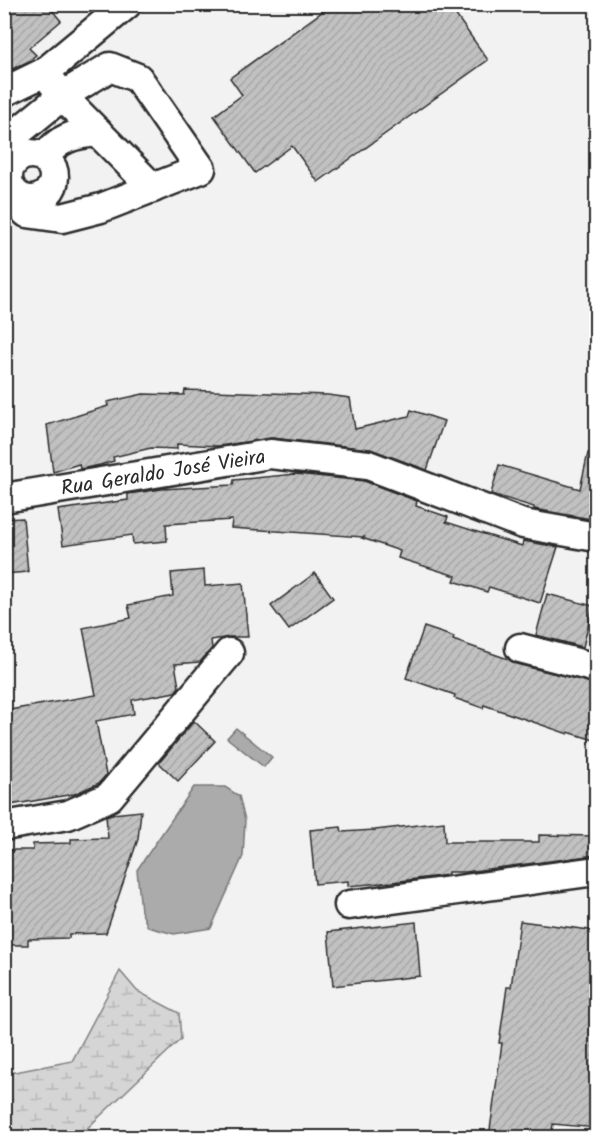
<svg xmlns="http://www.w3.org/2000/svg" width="601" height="1142" viewBox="0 0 601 1142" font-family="Kalam,sans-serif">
	<defs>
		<pattern id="wetland-marsh" width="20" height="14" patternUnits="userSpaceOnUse" patternTransform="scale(1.5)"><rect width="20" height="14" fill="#d5d5d5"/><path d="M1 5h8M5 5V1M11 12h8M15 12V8" fill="none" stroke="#b7b7b7"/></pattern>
		<pattern id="building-hatch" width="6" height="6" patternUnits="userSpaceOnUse" patternTransform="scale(1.5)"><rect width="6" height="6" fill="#c1c1c1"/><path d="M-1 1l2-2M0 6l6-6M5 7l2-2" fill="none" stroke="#a6a6a6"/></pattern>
	</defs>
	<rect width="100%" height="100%" fill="#f2f2f2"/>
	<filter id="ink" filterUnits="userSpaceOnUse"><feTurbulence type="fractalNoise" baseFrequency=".0167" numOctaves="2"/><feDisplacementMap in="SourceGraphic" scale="12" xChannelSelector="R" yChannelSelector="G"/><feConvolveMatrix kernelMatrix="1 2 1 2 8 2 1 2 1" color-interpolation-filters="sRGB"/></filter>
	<g filter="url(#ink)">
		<!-- wetland -->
		<polygon fill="url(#wetland-marsh)" stroke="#808080" stroke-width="1.5" points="120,971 137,991 179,1013 181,1039 78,1137 5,1137 5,1071 10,1073 72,1061"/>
		<!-- water -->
		<g fill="#ababab" stroke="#787878" stroke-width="1.5">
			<polygon points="236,728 272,757 264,767 227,738"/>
			<polygon points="194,787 225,787 239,796 245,820 243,856 211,928 174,934 148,927 141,911 137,870"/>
		</g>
		<!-- building -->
		<g fill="url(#building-hatch)" stroke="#2b2b2b" stroke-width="1.5">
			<polygon points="4,4 47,4 61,21 29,48 36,55 27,62 4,73"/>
			<polygon points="333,4 448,4 488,60 318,182 292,146 255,173 214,116 242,95 230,78"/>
			<polygon points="185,390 328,395 350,398 355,429 409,416 411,410 444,421 427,470 370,449 272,438 219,446 177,444 177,449 151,448 113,457 114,461 100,465 80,469 79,464 53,472 47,425 108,406 107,402 143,394 184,395"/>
			<polygon points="588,453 597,454 597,520 534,509 534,507 491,494 499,465 580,489"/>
			<polygon points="296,474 364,481 417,501 416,506 448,517 446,522 522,546 523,541 558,547 540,603 489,587 487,592 454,581 456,576 398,558 400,551 362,538 364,537 231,528 232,520 166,524 167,541 133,544 132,535 63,545 58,510 128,500 128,494 162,489 233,485 234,480"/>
			<polygon points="23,518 28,572 4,574 4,519"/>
			<polygon points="204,570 205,586 243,583 248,637 231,637 211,640 212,648 200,662 175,664 179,687 175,692 132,700 134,714 96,721 106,775 99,783 74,794 4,806 4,711 96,695 83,628 131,618 128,605 173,596 171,573"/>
			<polygon points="315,573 333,598 289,630 271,606"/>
			<polygon points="547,594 593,606 583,647 536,635"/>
			<polygon points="424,627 454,637 453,640 508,659 516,664 597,684 597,741 568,732 568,734 484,705 483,708 454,698 455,695 406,678"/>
			<polygon points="194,721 215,741 178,781 159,763"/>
			<polygon points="141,811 138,839 106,933 69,934 69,938 28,939 28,945 4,945 4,850 33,850 33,844 71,843 71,839 108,838 106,816 112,814"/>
			<polygon points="444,822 445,842 539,842 539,835 597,836 597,855 465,872 448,872 448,875 392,882 348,886 348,881 315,884 310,830 341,827 342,832 375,830"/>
			<polygon points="520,921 597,931 597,1128 553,1124 551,1137 489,1137 502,1043 499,1043 507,987 511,987"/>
			<polygon points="416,922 420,976 333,986 328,932"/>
		</g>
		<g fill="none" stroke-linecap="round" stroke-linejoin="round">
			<!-- minor casing -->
			<g stroke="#2b2b2b" stroke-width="33">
				<g id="minor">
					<polyline points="45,72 62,96 153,188"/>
					<polyline points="4,92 45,72 127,4"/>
					<polyline points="4,145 7,141 62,96 110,67 138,78 201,169 101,208 62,218 27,213 4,190"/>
					<circle cx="31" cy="177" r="23"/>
					<path d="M 44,158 C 58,138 74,134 98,132"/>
					<polyline points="4,498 270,454 368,465 523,524 596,537"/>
					<polyline points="520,648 596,668"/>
					<polyline points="4,826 68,815 109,797 229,653"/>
					<polyline points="349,905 596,871"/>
				</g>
			</g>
			<!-- minor -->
			<use href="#minor" stroke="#fff" stroke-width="28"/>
		</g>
	</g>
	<g text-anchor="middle" stroke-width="6" stroke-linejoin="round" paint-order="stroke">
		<!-- street labels -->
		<g font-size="21" fill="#2b2b2b" stroke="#fff">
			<text transform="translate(163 472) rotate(-9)" y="7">Rua Geraldo José Vieira</text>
		</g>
	</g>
	<!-- margin -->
	<rect width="601" height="1142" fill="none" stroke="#fff" stroke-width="24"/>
	<rect x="12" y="12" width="577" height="1118" fill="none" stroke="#2b2b2b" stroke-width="2" filter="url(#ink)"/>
</svg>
